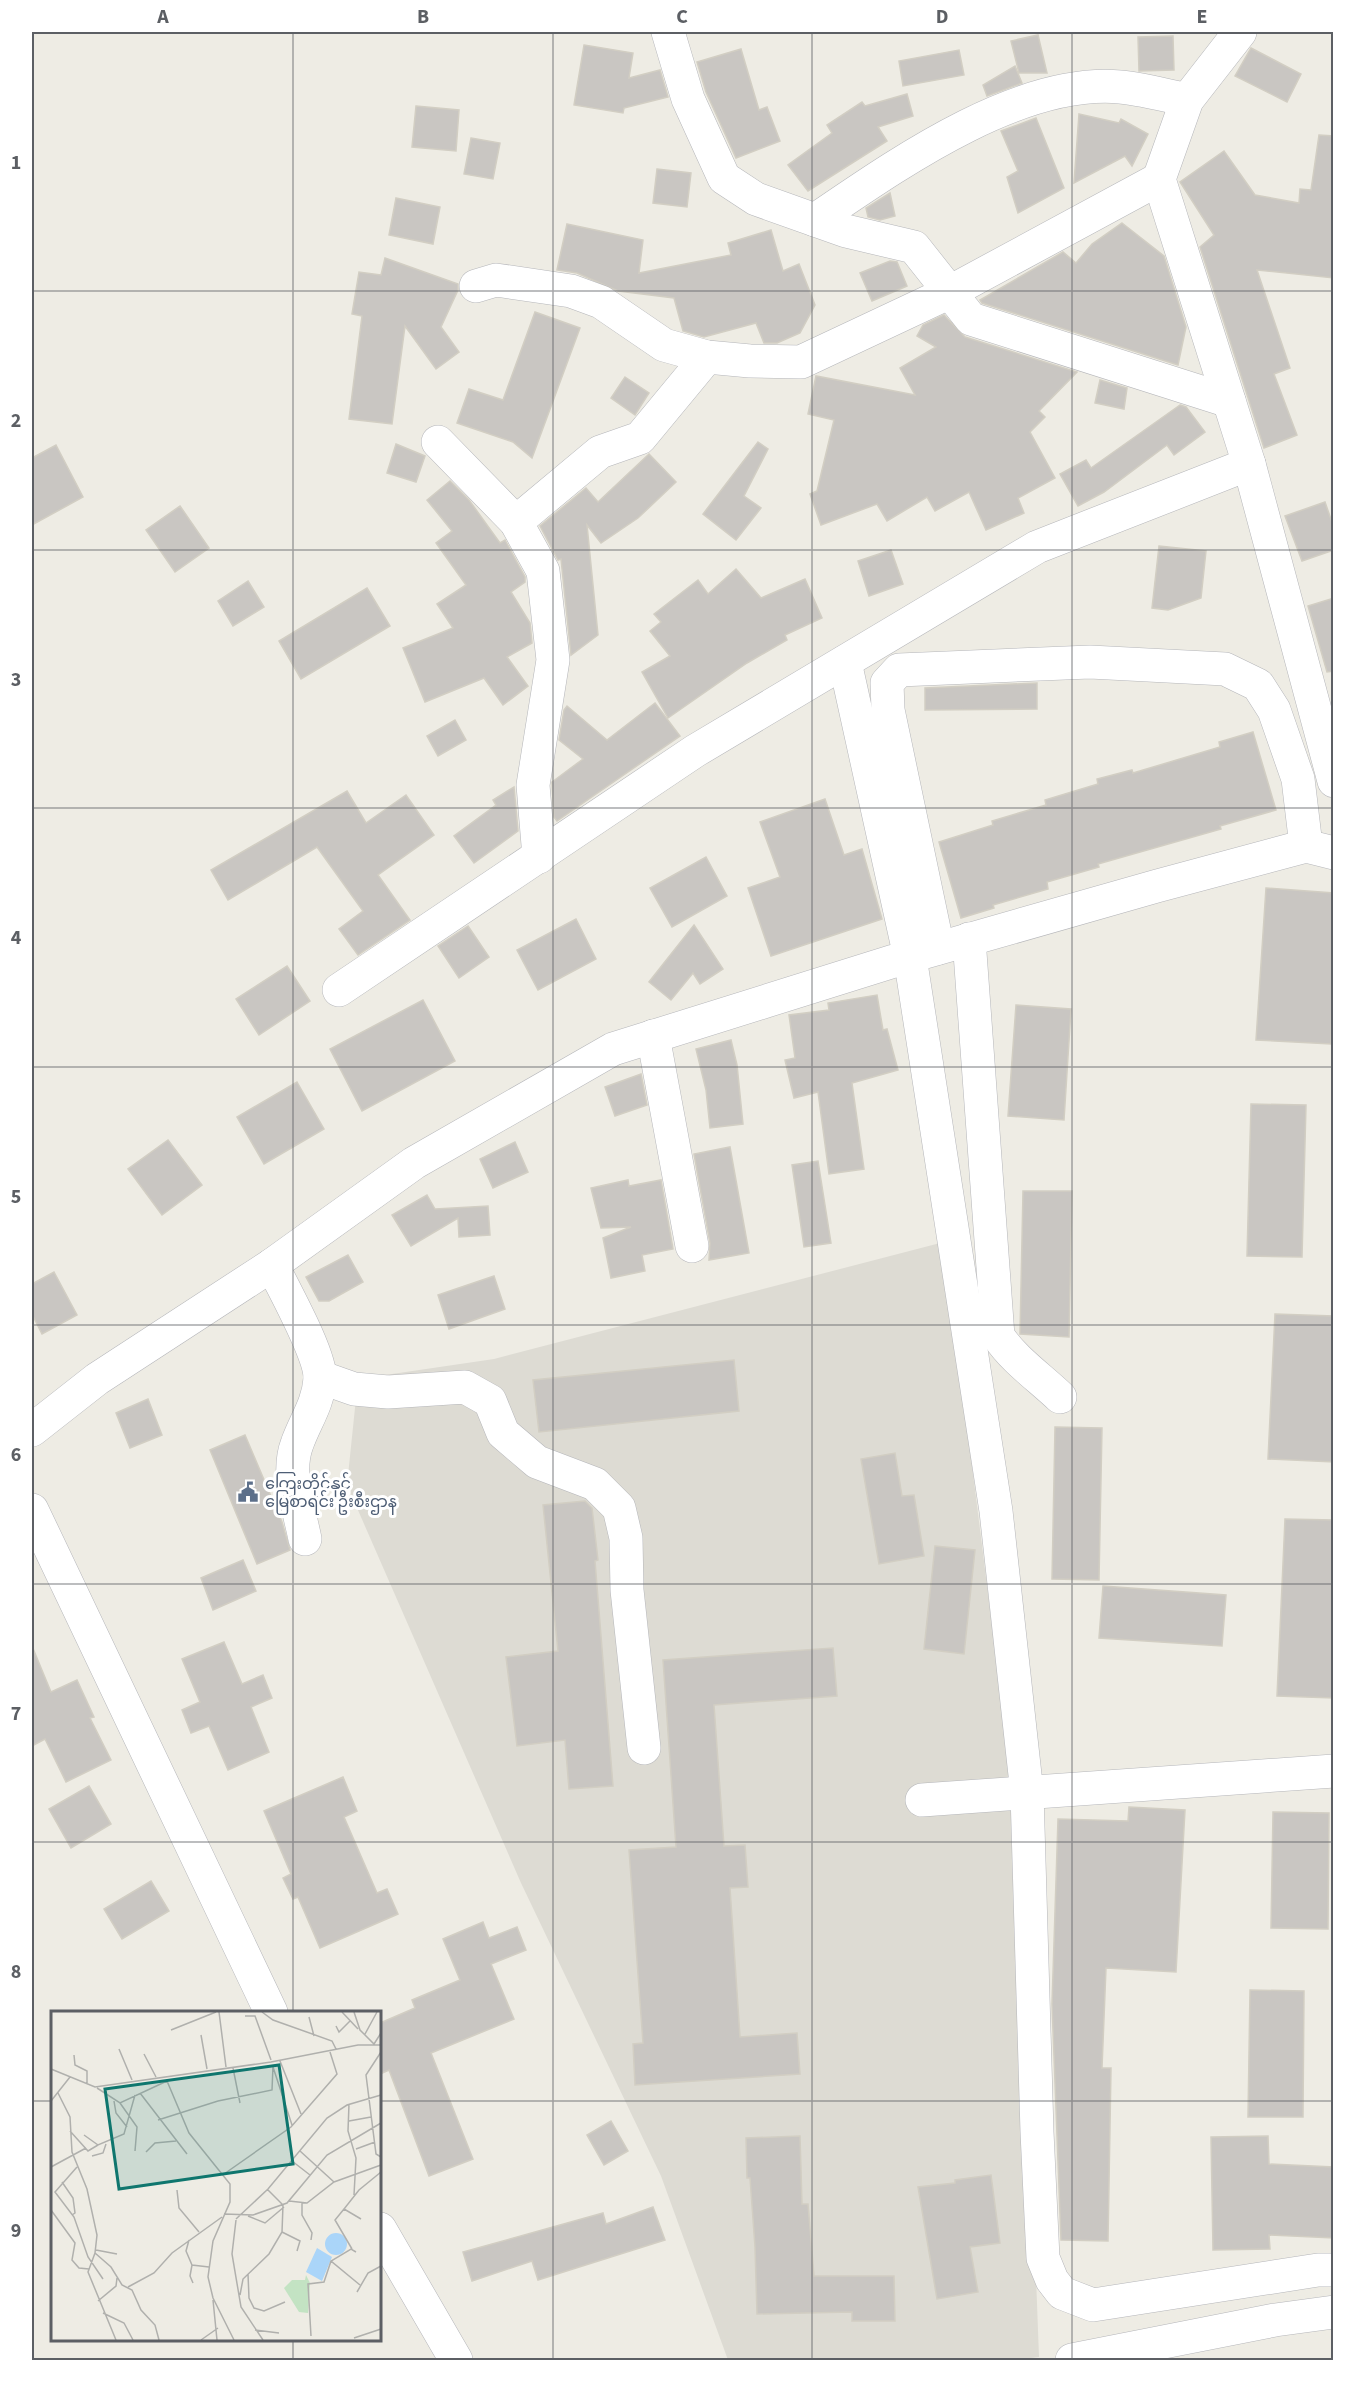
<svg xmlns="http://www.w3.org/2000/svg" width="1365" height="2392" viewBox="0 0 1365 2392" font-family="'Source Sans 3','Noto Sans Myanmar',sans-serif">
	<rect width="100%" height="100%" fill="#eeece4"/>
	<!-- education -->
	<polygon fill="#dddbd3" points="944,1242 1020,1849 1039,2357 1015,2360 728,2360 661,2176 521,1883 347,1485 358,1379 494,1359"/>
	<!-- building -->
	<g fill="#c9c6c2" stroke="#d2cec3" stroke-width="1.5">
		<polygon points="1038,35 1047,73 1019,73 1011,41"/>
		<polygon points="1173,36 1174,70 1139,71 1138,37"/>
		<polygon points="584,45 633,53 629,78 660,70 668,97 624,108 623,113 574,105"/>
		<polygon points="1251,48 1301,74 1287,102 1235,76"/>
		<polygon points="741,49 759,110 767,107 780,141 736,158 706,92 697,62"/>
		<polygon points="959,50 964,75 903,86 899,61"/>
		<polygon points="1015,66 1022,83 987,96 983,85"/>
		<polygon points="907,94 913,116 878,127 887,141 808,191 788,165 832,133 827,125 862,102 865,106"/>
		<polygon points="416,106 459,110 456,151 412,147"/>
		<polygon points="1079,114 1119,123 1121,119 1148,134 1132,166 1125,156 1074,183"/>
		<polygon points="1036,118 1064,188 1018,213 1007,177 1018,171 1001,131"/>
		<polygon points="1319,135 1334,136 1334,278 1257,270 1290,368 1274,374 1297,435 1264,448 1200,247 1214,235 1180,182 1224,151 1255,195 1299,203 1300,189 1311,190"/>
		<polygon points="471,138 500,143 493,179 464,174"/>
		<polygon points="657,169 691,173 687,207 653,203"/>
		<polygon points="890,193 895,216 880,220 868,217 866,208"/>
		<polygon points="396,198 440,207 433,244 389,235"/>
		<polygon points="1122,223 1164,256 1186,327 1178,365 982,303 980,300 1063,252 1076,263 1092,244"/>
		<polygon points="567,224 643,240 639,273 731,255 728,243 771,230 783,271 799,264 815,305 800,333 777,343 764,343 756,323 704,337 683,331 674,298 618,291 577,273 557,270"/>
		<polygon points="385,258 458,284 458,290 441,327 459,352 436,369 405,326 392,424 349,419 362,316 352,314 359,272 381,275"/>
		<polygon points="890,261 897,262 907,286 872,301 860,273"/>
		<polygon points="535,312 580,328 532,458 513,442 457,423 469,389 503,400"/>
		<polygon points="944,315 965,337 1077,372 1039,411 1045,417 1030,432 1055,478 1018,498 1024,513 986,530 969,492 935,511 927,497 887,521 877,504 821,525 810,494 817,491 834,420 808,414 816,376 915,395 900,368 936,347 917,336 923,325"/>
		<polygon points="625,377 649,393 635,415 611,398"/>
		<polygon points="1100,380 1127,388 1124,409 1095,403"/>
		<polygon points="1180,405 1186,407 1205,432 1174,455 1167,445 1104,492 1078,506 1060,474 1086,460 1091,468"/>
		<polygon points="758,442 768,449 744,496 761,508 736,540 703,514"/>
		<polygon points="396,444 425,456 416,482 387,473"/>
		<polygon points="56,445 83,497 32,525 32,458"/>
		<polygon points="649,454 676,482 638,518 601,543 587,525 598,635 571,655 561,559 558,560 540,526 586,488 598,502"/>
		<polygon points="450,481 469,500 500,543 505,540 525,577 525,582 511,592 530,623 532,643 507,657 528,686 503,705 484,678 425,702 403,648 453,628 437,604 466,585 436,543 452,531 427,500"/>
		<polygon points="1325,502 1334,528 1334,550 1302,561 1285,516"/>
		<polygon points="180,506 209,548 175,572 146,530"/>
		<polygon points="1159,546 1206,551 1201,598 1168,610 1152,608"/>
		<polygon points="891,550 903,584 869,596 858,561"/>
		<polygon points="736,569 761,598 805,579 822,618 785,635 787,640 747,663 668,718 642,672 670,656 650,631 661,622 654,614 698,580 708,594"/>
		<polygon points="248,581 264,607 233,626 218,601"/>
		<polygon points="367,588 390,626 301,679 279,641"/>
		<polygon points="1334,598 1334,671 1327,672 1308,606"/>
		<polygon points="1037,683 1037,709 925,710 925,688"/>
		<polygon points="655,703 680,736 557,821 554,817 552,782 583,759 559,740 564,710 567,706 607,740"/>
		<polygon points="455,720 466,740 438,756 427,736"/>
		<polygon points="1253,732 1276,810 1220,826 1221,829 1098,864 1099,867 1047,882 1048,889 993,905 994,908 961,918 939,842 993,825 992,821 1046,805 1045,800 1098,784 1097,779 1132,770 1133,773 1220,747 1219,742"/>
		<polygon points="514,787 518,831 474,863 454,836 496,805 493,800"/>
		<polygon points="347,791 366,823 406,795 434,835 378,875 410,920 358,955 339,929 363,911 317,847 228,900 211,870"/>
		<polygon points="825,799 844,855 862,849 882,919 771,956 748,888 780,877 760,822"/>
		<polygon points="706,857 727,896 672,927 650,888"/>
		<polygon points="1266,888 1334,893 1331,1044 1256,1040"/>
		<polygon points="576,919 596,959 538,990 517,950"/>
		<polygon points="694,925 723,969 700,984 693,973 671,1000 649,982"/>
		<polygon points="468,926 489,957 459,978 438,946"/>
		<polygon points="287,966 310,1001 259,1035 236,999"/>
		<polygon points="877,995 883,1030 887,1029 898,1070 852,1083 864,1169 829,1174 818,1092 794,1098 785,1060 795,1058 789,1015 829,1010 828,1003"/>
		<polygon points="423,1000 455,1061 362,1111 330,1049"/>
		<polygon points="1016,1005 1071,1009 1064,1120 1008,1116"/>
		<polygon points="731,1040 737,1065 743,1124 710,1128 706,1090 696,1049"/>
		<polygon points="641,1074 647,1105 615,1116 605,1087"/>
		<polygon points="297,1082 324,1129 264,1164 237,1117"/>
		<polygon points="1251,1104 1306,1105 1302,1257 1247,1256"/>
		<polygon points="168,1140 202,1185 162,1215 128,1169"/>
		<polygon points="515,1142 528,1172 493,1188 480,1159"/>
		<polygon points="730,1147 749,1253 709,1260 710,1243 694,1154"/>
		<polygon points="818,1161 831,1243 804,1247 792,1165"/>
		<polygon points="628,1180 629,1186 661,1180 673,1249 642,1255 645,1271 611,1278 603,1238 631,1227 601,1228 591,1188"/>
		<polygon points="1023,1191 1072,1191 1069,1337 1020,1334"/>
		<polygon points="427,1195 435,1209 488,1206 490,1235 459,1237 458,1218 411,1246 392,1215"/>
		<polygon points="348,1255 363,1282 329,1301 319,1301 306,1277"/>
		<polygon points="54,1272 77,1315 42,1334 32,1314 32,1284"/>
		<polygon points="494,1276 505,1309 449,1329 438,1295"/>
		<polygon points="1275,1314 1334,1316 1334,1462 1268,1459"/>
		<polygon points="734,1360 739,1411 539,1432 533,1380"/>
		<polygon points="148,1399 162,1435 130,1448 116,1413"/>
		<polygon points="1055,1427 1102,1428 1099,1580 1052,1579"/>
		<polygon points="245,1435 282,1522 290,1550 257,1564 210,1450"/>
		<polygon points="895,1453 902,1496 914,1495 924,1556 879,1564 861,1459"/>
		<polygon points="585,1501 592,1508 598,1560 595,1561 613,1786 569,1789 565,1740 517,1746 506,1657 558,1651 543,1505"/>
		<polygon points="1285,1519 1334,1520 1334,1698 1277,1696"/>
		<polygon points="935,1546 975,1550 964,1654 924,1649"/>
		<polygon points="243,1560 256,1591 213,1610 201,1578"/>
		<polygon points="1103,1586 1226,1595 1222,1646 1099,1638"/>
		<polygon points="224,1642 242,1684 263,1675 272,1698 251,1707 269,1752 228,1770 209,1726 191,1733 182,1710 200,1702 182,1659"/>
		<polygon points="32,1646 51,1692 77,1680 94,1717 90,1718 111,1760 66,1782 45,1739 32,1746"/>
		<polygon points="833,1648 837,1696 714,1705 724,1846 745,1845 748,1887 730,1888 740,2037 797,2033 800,2074 635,2085 633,2044 643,2043 629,1850 676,1847 663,1660"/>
		<polygon points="343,1777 357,1811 344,1817 377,1893 387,1889 398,1914 320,1948 298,1897 293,1899 283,1878 291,1874 264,1811"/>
		<polygon points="89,1786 111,1824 71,1848 49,1809"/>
		<polygon points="1129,1807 1185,1810 1176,1972 1106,1968 1102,2068 1111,2068 1108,2241 1061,2240 1052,2004 1058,1819 1128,1821"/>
		<polygon points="1273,1812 1329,1813 1328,1929 1271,1928"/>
		<polygon points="151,1881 169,1911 122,1939 104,1909"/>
		<polygon points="483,1922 489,1938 517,1927 526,1950 491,1964 514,2019 431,2053 473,2159 429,2176 389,2070 380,2074 380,2023 415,2008 412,2000 460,1980 443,1939"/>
		<polygon points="1250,1990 1304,1991 1303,2117 1248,2117"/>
		<polygon points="611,2121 628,2151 604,2165 587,2135"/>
		<polygon points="800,2136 802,2204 808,2204 814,2276 894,2276 895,2321 852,2321 852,2312 757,2314 755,2247 750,2178 747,2178 746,2138"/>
		<polygon points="1268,2136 1269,2164 1334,2167 1334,2238 1269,2235 1270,2249 1213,2250 1211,2137"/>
		<polygon points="991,2175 1000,2243 970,2247 978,2292 937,2299 918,2187 955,2183 955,2180"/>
		<polygon points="653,2207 665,2240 538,2280 532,2261 472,2281 463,2252 603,2213 606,2224"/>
	</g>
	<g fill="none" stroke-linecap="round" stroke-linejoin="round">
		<!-- minor casing -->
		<g stroke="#b5b6ba" stroke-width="34">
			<g id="minor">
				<polyline points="668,32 688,99 724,178 756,199 846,231 914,247 971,319 1229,401"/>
				<polyline points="1240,32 1187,100 1159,179 1249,464 1334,781"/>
				<path d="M 815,220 C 896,165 1018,78 1120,87 C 1142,89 1165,95 1187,100"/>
				<polyline points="476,286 496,280 571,291 601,302 664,345 707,357 750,361 801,362 950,292 1159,179"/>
				<polyline points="438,442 516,522 543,571 553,660 533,785 539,857"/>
				<polyline points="516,522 600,452 640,438 707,357"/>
				<polyline points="845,662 910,957 996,1511 1027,1793 1037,2132 1043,2258 1052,2280 1062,2293 1093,2305 1318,2270 1334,2270"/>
				<path d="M 969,939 L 998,1336 C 1014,1360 1039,1377 1060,1397"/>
				<polyline points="938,948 888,710 887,683 899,670 1090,662 1225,669 1258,685 1274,710 1298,779 1306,846"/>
				<polyline points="339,990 695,751 1037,547 1249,464"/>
				<polyline points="653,1036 692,1246"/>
				<path d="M 272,1265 C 284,1290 321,1355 320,1379 C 318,1405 305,1421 297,1444 C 286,1473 299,1509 305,1539"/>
				<polyline points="320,1377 354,1389 388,1392 465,1387 490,1401 503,1433 537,1462 595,1484 619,1508 626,1538 627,1590 644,1748"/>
				<polyline points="32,1430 97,1379 272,1265 414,1163 613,1049 894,961 1157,886 1306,846 1334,853"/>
				<polyline points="32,1510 271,2012"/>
				<polyline points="922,1800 1334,1771"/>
				<polyline points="380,2229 456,2360"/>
				<polyline points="1072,2360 1275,2320 1334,2312"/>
			</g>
		</g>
		<!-- minor -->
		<use href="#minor" stroke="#fff" stroke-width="33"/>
	</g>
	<!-- grid -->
	<path fill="none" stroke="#5c5f64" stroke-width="1.5" stroke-opacity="0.55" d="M 293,32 L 293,2012M 553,32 L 553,2360M 812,32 L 812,2360M 1072,32 L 1072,2360M 32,291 L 1334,291M 32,550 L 1334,550M 32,808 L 1334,808M 32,1067 L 1334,1067M 32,1325 L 1334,1325M 32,1584 L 1334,1584M 32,1842 L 1334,1842M 32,2101 L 52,2101M 380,2101 L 1334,2101M 293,2340 L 293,2360"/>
	<!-- icons -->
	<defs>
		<g id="civic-bare" transform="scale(1.62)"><path d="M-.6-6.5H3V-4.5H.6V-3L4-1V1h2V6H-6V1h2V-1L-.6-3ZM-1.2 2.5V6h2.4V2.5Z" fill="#5c6f8a" stroke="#fff" stroke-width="2.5" paint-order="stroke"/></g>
	</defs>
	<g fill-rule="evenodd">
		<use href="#civic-bare" x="248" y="1492"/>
	</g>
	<g text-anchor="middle" stroke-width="6" stroke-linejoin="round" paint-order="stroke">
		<!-- service labels -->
		<g font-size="16" fill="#4e5e75" stroke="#fff" text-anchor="start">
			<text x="265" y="1489">ကြေးတိုင်နှင့်<tspan x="265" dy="18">မြေစာရင်း ဦးစီးဌာန</tspan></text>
		</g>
	</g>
	<!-- overview -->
	<g transform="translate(51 2011)">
		<rect width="330" height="330" fill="#eeece4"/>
		<path d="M 255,264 L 259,272 L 257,302 L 248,301 L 233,277 L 241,269 L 254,269 Z" fill="#c3e3c3"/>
		<path d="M274 233a11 11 0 1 1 22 0a11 11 0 1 1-22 0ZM 266,237 L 281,246 L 271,270 L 255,261 Z" fill="#aad5f9"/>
		<path fill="none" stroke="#b0b0ad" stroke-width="1.5" d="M 168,1 L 175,56M 211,1 L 222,9 L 281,30 L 285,38M 291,1 L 307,18M 303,1 L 309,19 L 323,33 L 330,22M 194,5 L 204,5 L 220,49M 258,6 L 263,25M 285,15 L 288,21 L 299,10M 120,19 L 165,1M 314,23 L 326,1M 150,24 L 156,58M 68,38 L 81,69M 330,41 L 315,64 L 325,143 L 330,146M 93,43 L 105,66M 23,44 L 24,54 L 36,60 L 36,72M 229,50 L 250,103M 222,56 L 241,114M 182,57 L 189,92M 0,58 L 44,76 L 220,51 L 307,34 L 330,34M 116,70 L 138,122 L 179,173 L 179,191 L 162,230 L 157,266 L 162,287 L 183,329M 46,77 L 69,92 L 116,70M 7,82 L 19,106 L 21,141 L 36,178 L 46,224 L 44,242 L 60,256 L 71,274 L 81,279 L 90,299 L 104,314 L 108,329M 89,82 L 136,143M 0,90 L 19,66M 63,90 L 65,102 L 76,116M 69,92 L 86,116 L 84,140M 298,93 L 297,120 L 305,147 L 303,184M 107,109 L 167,90 L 221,79 L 222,55M 298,110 L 320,106M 19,120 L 37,140 L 47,134M 33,124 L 47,134 L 73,123 L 84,84M 305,138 L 324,131M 249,140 L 283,171M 95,141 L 104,132 L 125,130M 41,145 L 52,142 L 55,133M 241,150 L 259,164M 0,156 L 35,137M 26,156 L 4,181 L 23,206 L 37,246 L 52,268M 173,163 L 240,116 L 286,63 L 279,41M 11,171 L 22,187 L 24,202 L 21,204M 126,179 L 128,197 L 148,221M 238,190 L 256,192 L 283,171 L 330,154M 251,192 L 251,204 L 261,222 L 260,229M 293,198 L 284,209 L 301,238M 0,199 L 24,232 L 21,249 L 28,257 L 38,258M 173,203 L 202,204 L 236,192 L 276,144 L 330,112M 197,205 L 214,212 L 233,196M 185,208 L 217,178 L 276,107 L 296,94 L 330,84M 310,208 L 293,198 L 308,179 L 330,161M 185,209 L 181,243 L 190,296 L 212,329M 231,221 L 249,230 L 246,240M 138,229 L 135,240 L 141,254 L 158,256M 45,239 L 66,243M 305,241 L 300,238 L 280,250 L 309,274M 44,242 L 37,261 L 65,329M 141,254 L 139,265 L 142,272M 197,263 L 198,287 L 203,297 L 213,300 L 234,291M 77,276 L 103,262 L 121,242 L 171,206M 306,281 L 317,262 L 330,255M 189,284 L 192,268 L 218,243 L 231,221 L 232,194 L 216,178M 162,289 L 166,329M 47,290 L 65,275 L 66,267M 52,302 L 73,312 L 82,329M 204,319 L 228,322M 260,325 L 257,273 L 273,271 L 280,250M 303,327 L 330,318M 150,329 L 167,317"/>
		<path fill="#0f766e" fill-opacity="0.15" stroke="#0f766e" stroke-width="3" d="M 228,54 L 242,153 L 68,178 L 54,78 Z"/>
		<rect width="330" height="330" fill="none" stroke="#5c5f64" stroke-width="3"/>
	</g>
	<!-- border -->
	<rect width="1365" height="2392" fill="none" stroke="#ffffff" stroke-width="66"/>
	<rect x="33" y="33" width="1299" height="2326" fill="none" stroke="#5c5f64" stroke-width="2"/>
	<g font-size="20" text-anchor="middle" font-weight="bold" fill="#5c5f64">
		<text x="163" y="23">A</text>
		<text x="423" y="23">B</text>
		<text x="682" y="23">C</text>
		<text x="942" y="23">D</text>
		<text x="1202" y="23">E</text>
		<text x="16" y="169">1</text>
		<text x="16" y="427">2</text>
		<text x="16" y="686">3</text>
		<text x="16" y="944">4</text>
		<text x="16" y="1203">5</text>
		<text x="16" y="1461">6</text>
		<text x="16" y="1720">7</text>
		<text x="16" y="1978">8</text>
		<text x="16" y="2237">9</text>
	</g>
</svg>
